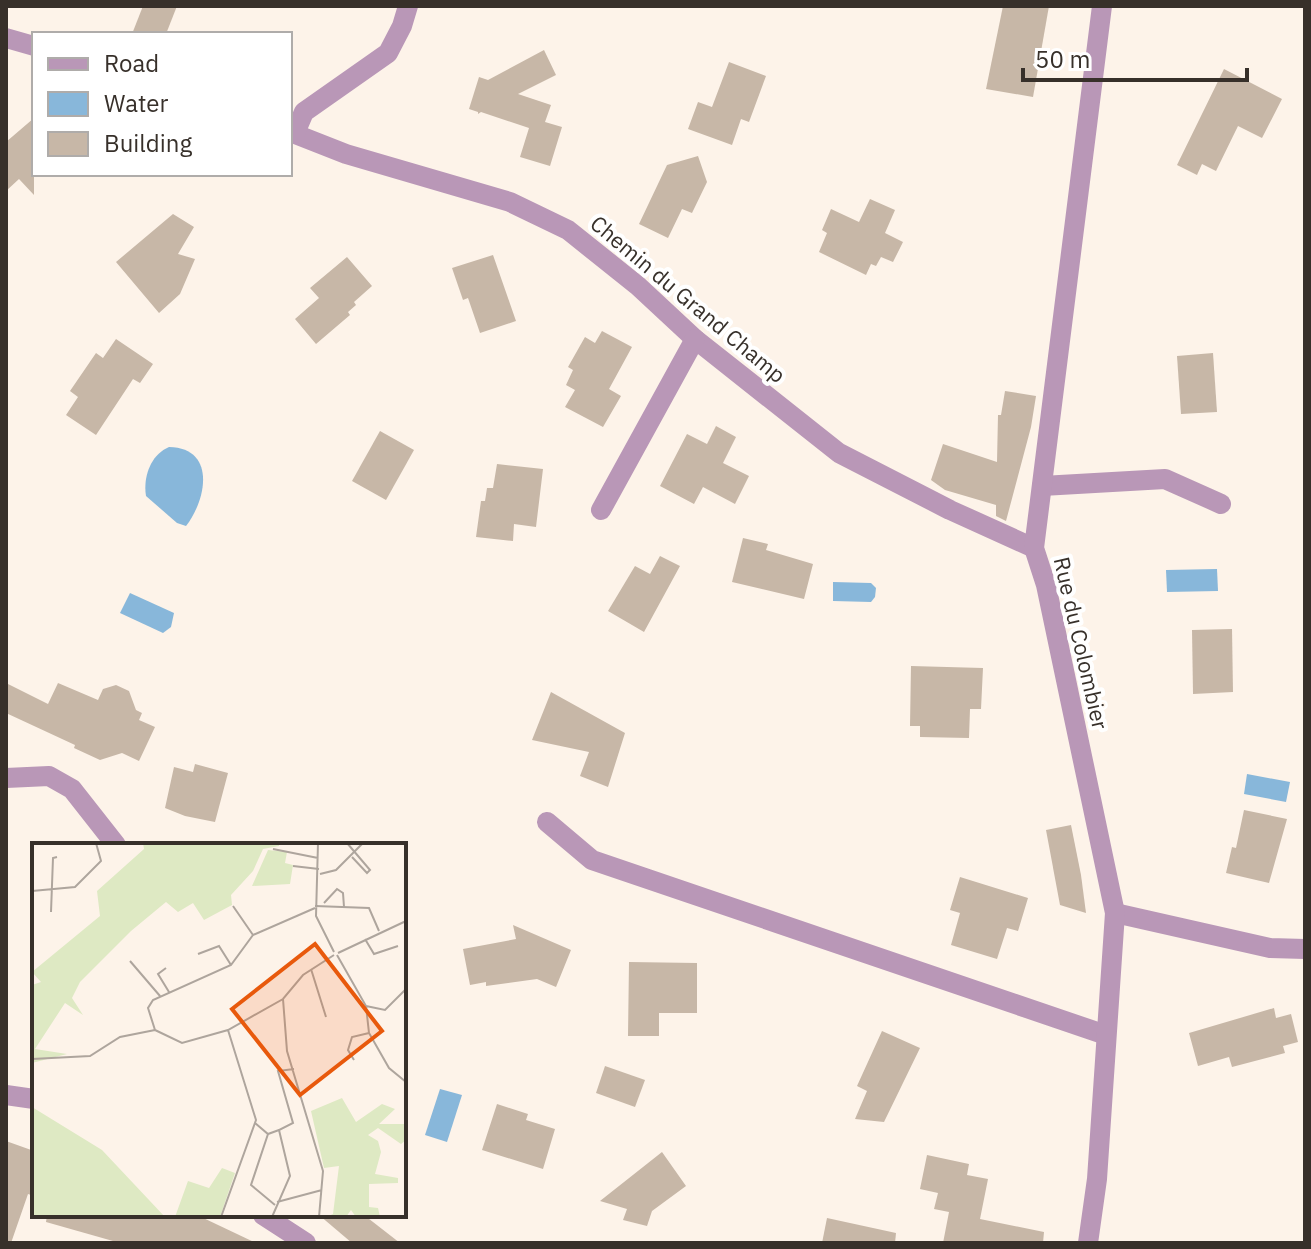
<svg xmlns="http://www.w3.org/2000/svg" width="1311" height="1249" viewBox="0 0 1311 1249" font-family="'IBM Plex Sans',sans-serif">
	<rect width="100%" height="100%" fill="#fdf3e9"/>
	<!-- water -->
	<g fill="#88b7da">
		<path d="M 169,447 C 216,448 207,499 186,526 L 177,523 L 146,496 C 143,478 150,455 169,447 Z"/>
		<polygon points="1217,569 1218,591 1167,592 1166,570"/>
		<polygon points="833,582 871,583 876,588 875,597 871,602 833,601"/>
		<polygon points="130,593 174,613 171,627 163,633 120,613"/>
		<polygon points="1247,774 1290,782 1286,802 1244,794"/>
		<polygon points="440,1089 462,1095 447,1142 425,1135"/>
	</g>
	<!-- building -->
	<g fill="#c7b7a7">
		<polygon points="143,6 177,6 166,34 132,34"/>
		<polygon points="1003,6 1049,6 1033,97 986,89"/>
		<polygon points="544,50 556,75 518,94 551,105 545,122 562,127 550,166 520,157 529,128 481,112 478,114 478,112 469,109 479,77 488,80"/>
		<polygon points="729,62 766,76 749,122 741,119 732,145 688,129 698,102 712,107"/>
		<polygon points="1224,69 1282,99 1262,138 1238,126 1216,171 1202,164 1197,175 1177,165"/>
		<polygon points="34,118 34,195 19,179 6,191 6,142"/>
		<polygon points="698,156 707,182 692,213 682,209 668,238 639,224 667,165"/>
		<polygon points="870,199 895,210 885,233 903,242 893,262 881,257 876,266 871,264 866,275 819,252 827,233 822,230 831,209 859,222"/>
		<polygon points="173,214 194,227 178,254 195,259 180,294 159,313 116,262"/>
		<polygon points="493,255 516,321 480,333 468,298 463,300 452,268"/>
		<polygon points="347,257 372,286 354,302 356,305 348,312 350,315 316,344 295,319 319,298 310,288"/>
		<polygon points="602,331 632,347 609,389 621,396 603,427 565,407 575,390 566,385 573,370 568,367 585,337 595,343"/>
		<polygon points="116,339 153,364 140,383 133,379 96,435 66,415 78,397 70,391 96,353 103,358"/>
		<polygon points="1213,353 1217,412 1181,414 1177,356"/>
		<polygon points="1005,391 1036,396 1031,427 1006,521 996,516 996,505 945,490 931,480 943,444 997,462 998,415 1001,415"/>
		<polygon points="716,426 736,437 723,463 749,476 735,504 703,487 694,504 660,486 687,434 707,444"/>
		<polygon points="380,431 414,450 386,500 352,481"/>
		<polygon points="497,464 543,469 536,527 514,524 513,541 476,537 481,501 485,501 487,488 493,488"/>
		<polygon points="743,538 768,544 766,550 813,564 804,599 732,582"/>
		<polygon points="660,556 680,566 644,632 608,611 635,566 650,574"/>
		<polygon points="1232,629 1233,692 1193,694 1192,630"/>
		<polygon points="911,666 983,668 981,709 970,709 969,738 920,737 920,726 910,726"/>
		<polygon points="6,683 48,704 58,683 98,700 103,689 116,685 129,691 136,710 142,713 139,720 155,727 139,761 122,753 100,760 74,748 75,745 6,713"/>
		<polygon points="551,692 625,733 608,787 580,776 589,752 532,740"/>
		<polygon points="195,764 228,773 215,822 185,816 165,808 174,767 193,772"/>
		<polygon points="1244,810 1287,819 1269,883 1226,873 1232,847 1236,848"/>
		<polygon points="1071,825 1081,875 1086,913 1060,905 1046,830"/>
		<polygon points="960,877 1028,898 1018,931 1007,928 997,959 951,945 960,913 950,910"/>
		<polygon points="513,925 571,950 556,987 537,979 486,986 486,982 470,985 463,949 516,939"/>
		<polygon points="629,962 697,963 697,1013 659,1013 659,1036 628,1036"/>
		<polygon points="1274,1008 1276,1018 1291,1014 1298,1042 1283,1046 1285,1053 1232,1067 1229,1057 1198,1066 1189,1033"/>
		<polygon points="882,1031 920,1048 884,1122 855,1119 867,1091 857,1086"/>
		<polygon points="605,1066 645,1080 635,1107 596,1093"/>
		<polygon points="497,1104 528,1114 526,1120 555,1129 543,1169 482,1150"/>
		<polygon points="6,1141 34,1151 34,1196 28,1194 11,1243 6,1243"/>
		<polygon points="662,1152 686,1186 652,1211 647,1226 623,1220 627,1209 600,1201"/>
		<polygon points="927,1155 969,1164 967,1175 988,1179 980,1219 1044,1232 1043,1243 943,1243 949,1212 934,1209 938,1193 920,1189"/>
		<polygon points="47,1215 197,1215 256,1243 120,1243 46,1222"/>
		<polygon points="319,1215 364,1215 400,1243 352,1243"/>
		<polygon points="827,1218 896,1233 895,1243 822,1243"/>
	</g>
	<g fill="none" stroke-linecap="round" stroke-linejoin="round">
		<!-- minor -->
		<g stroke="#b997b7" stroke-width="20">
			<polyline points="6,38 34,46"/>
			<polyline points="290,132 346,154 510,202 568,230 638,286 695,339 839,453 950,510 1034,548"/>
			<polyline points="295,133 304,112 388,53 402,26 408,6"/>
			<polyline points="1042,486 1165,479 1221,504"/>
			<polyline points="601,510 695,339"/>
			<polyline points="6,778 49,776 72,789 116,845"/>
			<polyline points="547,822 592,860 1106,1035"/>
			<polyline points="1115,913 1270,948 1305,949"/>
			<polyline points="1088,1243 1097,1179 1115,913 1046,585 1034,548 1102,6"/>
		</g>
		<!-- tertiary -->
		<g stroke="#b997b7" stroke-width="20">
			<polyline points="6,1095 34,1099"/>
			<polyline points="263,1215 306,1243"/>
		</g>
	</g>
	<g text-anchor="middle" stroke-width="8" stroke-linejoin="round" paint-order="stroke">
		<!-- street labels -->
		<g font-size="22" fill="#37302a" stroke="#fff">
			<text transform="translate(688 299) rotate(40)" y="8">Chemin du Grand Champ</text>
			<text transform="translate(1081 643) rotate(77)" y="8">Rue du Colombier</text>
		</g>
	</g>
	<!-- overview -->
	<g transform="translate(32 843)">
		<rect width="374" height="374" fill="#fdf3e9"/>
		<path d="M 111,0 L 247,0 L 247,3 L 231,6 L 221,28 L 199,52 L 200,62 L 172,77 L 161,60 L 146,69 L 134,59 L 99,88 L 48,139 L 40,155 L 51,172 L 33,160 L 3,206 L 35,211 L 0,220 L 0,142 L 9,139 L 0,129 L 68,73 L 65,48 L 112,6 ZM 236,7 L 255,9 L 253,20 L 261,22 L 258,41 L 220,43 ZM 310,255 L 324,279 L 350,261 L 363,266 L 347,281 L 374,281 L 374,297 L 369,301 L 346,285 L 336,292 L 346,298 L 349,309 L 343,331 L 366,335 L 366,340 L 337,341 L 337,364 L 346,365 L 348,374 L 324,374 L 319,367 L 314,374 L 294,374 L 301,371 L 307,323 L 292,325 L 279,268 ZM 0,264 L 70,307 L 133,374 L 0,374 ZM 190,325 L 203,330 L 188,374 L 143,374 L 156,338 L 177,345 Z" fill="#dee9c3"/>
		<path fill="none" stroke="#aea59d" stroke-width="2" d="M 286,0 L 284,73 L 302,109M 315,0 L 338,27 L 335,30 L 320,14M 241,6 L 286,15M 261,23 L 287,26M 288,31 L 304,27 L 331,0M 0,48 L 43,44 L 69,18 L 64,0M 292,60 L 305,46 L 311,50 L 312,64M 201,63 L 221,92M 283,63 L 337,65 L 347,88M 19,69 L 21,15 L 25,14M 333,96 L 342,111 L 366,103M 306,110 L 374,78M 166,111 L 187,103 L 199,122M 305,112 L 334,163 L 337,190 L 357,225 L 374,239M 98,118 L 128,153M 134,125 L 126,131 L 137,149M 279,126 L 294,174M 251,156 L 255,208 L 291,328 L 287,374M 334,163 L 353,167 L 374,146M 123,187 L 116,165 L 121,157 L 199,122 L 221,92 L 283,65M 123,187 L 150,200 L 196,187 L 251,156 L 271,132 L 302,112M 0,216 L 58,213 L 88,194 L 123,187M 322,217 L 316,207 L 320,194 L 337,190M 223,280 L 236,291 L 247,287M 236,291 L 219,342 L 243,362M 245,359 L 290,347M 189,374 L 224,277 L 196,187M 240,374 L 258,333 L 247,287 L 261,280 L 246,228 L 262,226"/>
		<path fill="#e8590c" fill-opacity="0.15" stroke="#e8590c" stroke-width="4" d="M 283,101 L 350,188 L 268,252 L 200,166 Z"/>
		<rect width="374" height="374" fill="none" stroke="#37302a" stroke-width="4"/>
	</g>
	<!-- border -->
	<rect width="1311" height="1249" fill="none" stroke="#37302a" stroke-width="16"/>
	<!-- legend -->
	<rect x="32" y="32" width="260" height="144" fill="#ffffff" stroke="#afacaa" stroke-width="2"/>
	<rect x="48" y="58" width="40" height="12" fill="#b997b7" stroke="#afacaa" stroke-width="2"/>
	<text x="104" y="72" font-size="24" fill="#37302a">Road</text>
	<rect x="48" y="92" width="40" height="24" fill="#88b7da" stroke="#afacaa" stroke-width="2"/>
	<text x="104" y="112" font-size="24" fill="#37302a">Water</text>
	<rect x="48" y="132" width="40" height="24" fill="#c7b7a7" stroke="#afacaa" stroke-width="2"/>
	<text x="104" y="152" font-size="24" fill="#37302a">Building</text>
	<!-- scale -->
	<path d="M1023 68v12h224v-12" fill="none" stroke="#37302a" stroke-width="4"/>
	<text x="1035" y="68" font-size="24" fill="#37302a" stroke="#ffffff" stroke-width="6" paint-order="stroke">50 m</text>
</svg>
